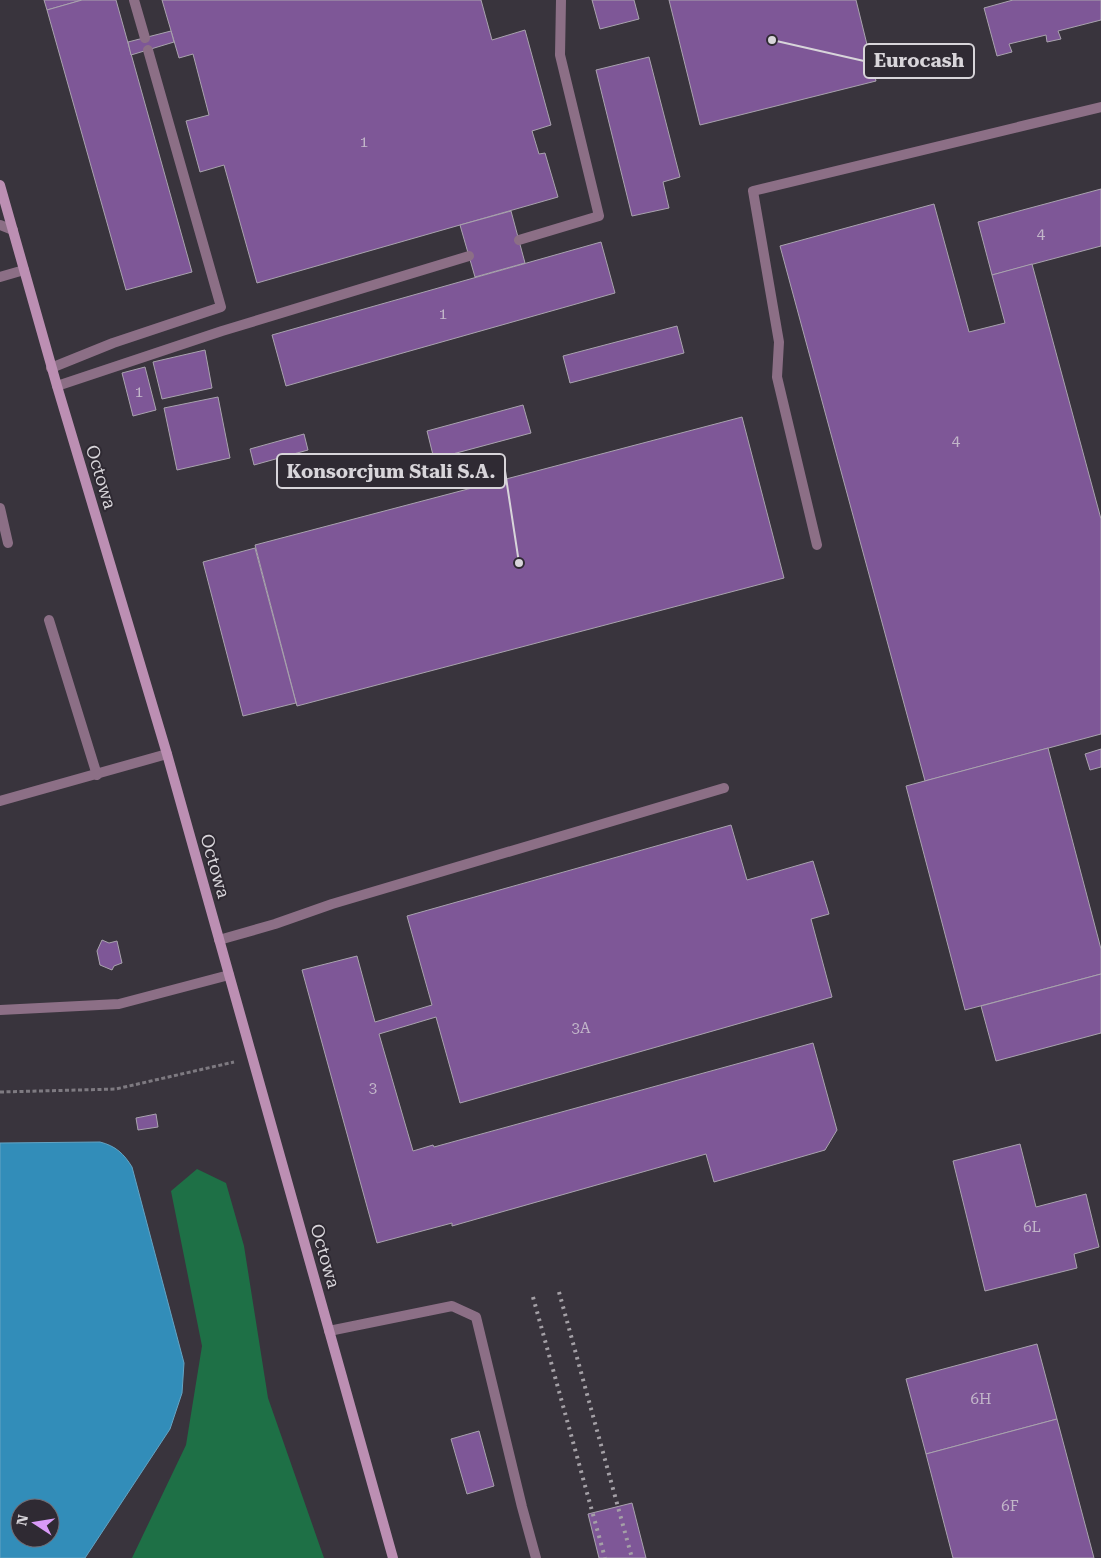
<svg xmlns="http://www.w3.org/2000/svg" width="1101" height="1558" viewBox="0 0 1101 1558" font-family="'Roboto Serif',serif">
	<rect width="100%" height="100%" fill="#39343d"/>
	<!-- green -->
	<polygon fill="#1e7046" points="197,1169 226,1183 244,1246 268,1398 324,1558 132,1558 186,1445 202,1346 171,1191"/>
	<!-- water -->
	<path fill="#328db9" stroke="#64a3c3" fill-rule="evenodd" d="M 100,1142 C 116,1146 124,1154 132,1167 L 184,1363 L 182,1393 L 170,1429 L 85,1558 L 0,1558 L 0,1143 ZM 20,1508 L 50,1508 L 50,1538 L 20,1538 Z"/>
	<!-- building -->
	<g fill="#7e5797" stroke="#a9a3ae">
		<polygon points="44,0 82,0 47,10"/>
		<polygon points="82,0 116,0 192,272 126,290 47,10"/>
		<polygon points="162,0 481,0 492,40 525,30 551,125 532,131 539,154 545,153 558,197 257,283 224,165 200,172 186,121 209,115 193,54 179,58"/>
		<polygon points="592,0 634,0 639,19 600,29"/>
		<polygon points="669,0 856,0 876,81 700,125"/>
		<polygon points="1013,0 1101,0 1101,20 1058,31 1061,39 1047,42 1046,35 1009,44 1012,52 997,56 984,8"/>
		<polygon points="171,31 174,42 131,55 128,42"/>
		<polygon points="649,57 680,177 663,182 669,208 632,216 596,70"/>
		<polygon points="1101,189 1101,246 992,275 978,222"/>
		<polygon points="934,204 969,332 1005,323 992,275 1032,264 1101,519 1101,734 925,781 780,246"/>
		<polygon points="511,211 525,263 475,277 460,225"/>
		<polygon points="601,242 615,293 286,386 272,335"/>
		<polygon points="677,326 684,353 570,383 563,356"/>
		<polygon points="205,350 212,388 162,399 153,362"/>
		<polygon points="145,367 156,410 133,416 122,373"/>
		<polygon points="218,397 230,458 177,470 164,408"/>
		<polygon points="523,405 531,433 434,459 427,431"/>
		<polygon points="742,417 784,578 297,706 255,545"/>
		<polygon points="304,434 308,450 254,465 250,449"/>
		<polygon points="255,548 296,703 243,716 203,562"/>
		<polygon points="1048,748 1101,949 1101,974 965,1010 906,786"/>
		<polygon points="1101,749 1101,767 1090,770 1085,754"/>
		<polygon points="731,825 747,880 813,861 829,914 811,919 832,997 460,1103 436,1017 379,1034 413,1151 433,1145 434,1147 813,1043 837,1130 825,1150 714,1182 706,1154 452,1226 452,1223 377,1243 302,970 357,956 375,1022 432,1005 407,916"/>
		<polygon points="102,940 109,943 117,941 122,963 114,966 112,970 100,965 97,951"/>
		<polygon points="1101,974 1101,1033 996,1061 981,1006"/>
		<polygon points="156,1114 158,1127 138,1130 136,1118"/>
		<polygon points="1020,1144 1036,1207 1086,1194 1099,1247 1074,1254 1077,1268 985,1291 953,1161"/>
		<polygon points="1037,1344 1057,1419 926,1454 906,1379"/>
		<polygon points="1057,1419 1094,1558 953,1558 926,1454"/>
		<polygon points="479,1431 494,1486 467,1494 451,1439"/>
		<polygon points="632,1503 646,1558 599,1558 588,1514"/>
	</g>
	<g fill="none" stroke-linecap="round" stroke-linejoin="round">
		<!-- path -->
		<polyline stroke="#7e7a81" stroke-width="3" stroke-dasharray="4 2.5" stroke-linecap="butt" points="0,1092 116,1089 234,1062"/>
		<!-- lane -->
		<g stroke="#8c6f86" stroke-width="10">
			<polyline points="134,0 145,38"/>
			<polyline points="0,225 13,230"/>
			<polyline points="519,240 599,216 560,55 561,0"/>
			<polyline points="0,277 24,270"/>
			<polyline points="51,368 113,343 221,307 148,50"/>
			<polyline points="57,386 222,331 469,256"/>
			<polyline points="0,508 8,543"/>
			<polyline points="817,545 777,377 779,342 753,191 1101,107"/>
			<polyline points="49,620 97,775"/>
			<polyline points="0,801 167,754"/>
			<polyline points="219,940 275,924 332,904 724,788"/>
			<polyline points="0,1010 119,1004 229,975"/>
			<polyline points="329,1331 452,1306 476,1317 522,1507 536,1558"/>
		</g>
		<!-- secondary -->
		<polyline stroke="#bc8fb3" stroke-width="10" points="0,185 57,386 167,754 393,1558"/>
		<!-- rail -->
		<g stroke="#a4a0a6" stroke-width="4" stroke-dasharray="2.5 5" stroke-linecap="butt">
			<polyline points="559,1292 632,1558"/>
			<polyline points="533,1297 605,1558"/>
		</g>
	</g>
	<g text-anchor="middle" stroke-width="4" stroke-linejoin="round" paint-order="stroke">
		<!-- number labels -->
		<g font-size="15" fill="#c2b6c9">
			<text x="364" y="147">1</text>
			<text x="1041" y="239">4</text>
			<text x="443" y="319">1</text>
			<text x="139" y="397">1</text>
			<text x="956" y="446">4</text>
			<text x="581" y="1033">3A</text>
			<text x="373" y="1093">3</text>
			<text x="1032" y="1232">6L</text>
			<text x="981" y="1404">6H</text>
			<text x="1010" y="1511">6F</text>
		</g>
		<!-- street labels -->
		<g font-size="18" fill="#d8d5da" stroke="#2f2a33">
			<text transform="translate(101 477) rotate(73)" y="6">Octowa</text>
			<text transform="translate(215 866) rotate(74)" y="6">Octowa</text>
			<text transform="translate(325 1256) rotate(74)" y="6">Octowa</text>
		</g>
	</g>
	<!-- callouts -->
	<path fill="none" stroke="#d8d5da" stroke-width="2" d="M772 40L864 61M519 563L505 471"/>
	<g fill="#d8d5da" stroke="#2f2a33" stroke-width="2">
		<circle cx="772" cy="40" r="5"/>
		<circle cx="519" cy="563" r="5"/>
	</g>
	<g fill="#2f2a33" stroke="#d8d5da" stroke-width="2">
		<rect x="864" y="44" width="110" height="34" rx="5"/>
		<rect x="277" y="454" width="228" height="34" rx="5"/>
	</g>
	<g font-size="19" text-anchor="middle" font-weight="bold" fill="#d8d5da">
		<text x="919" y="67">Eurocash</text>
		<text x="391" y="478">Konsorcjum Stali S.A.</text>
	</g>
	<!-- north arrow -->
	<g transform="translate(35 1523) rotate(282)"><circle r="24" fill="#2f2a33" stroke="#736e76"/>
	<path d="M0-4L9 19L0 12L-9 19Z" fill="#d99af7"/>
	<text y="-8" font-size="14" font-weight="bold" text-anchor="middle" fill="#d8d5da">N</text>
	</g>
</svg>
